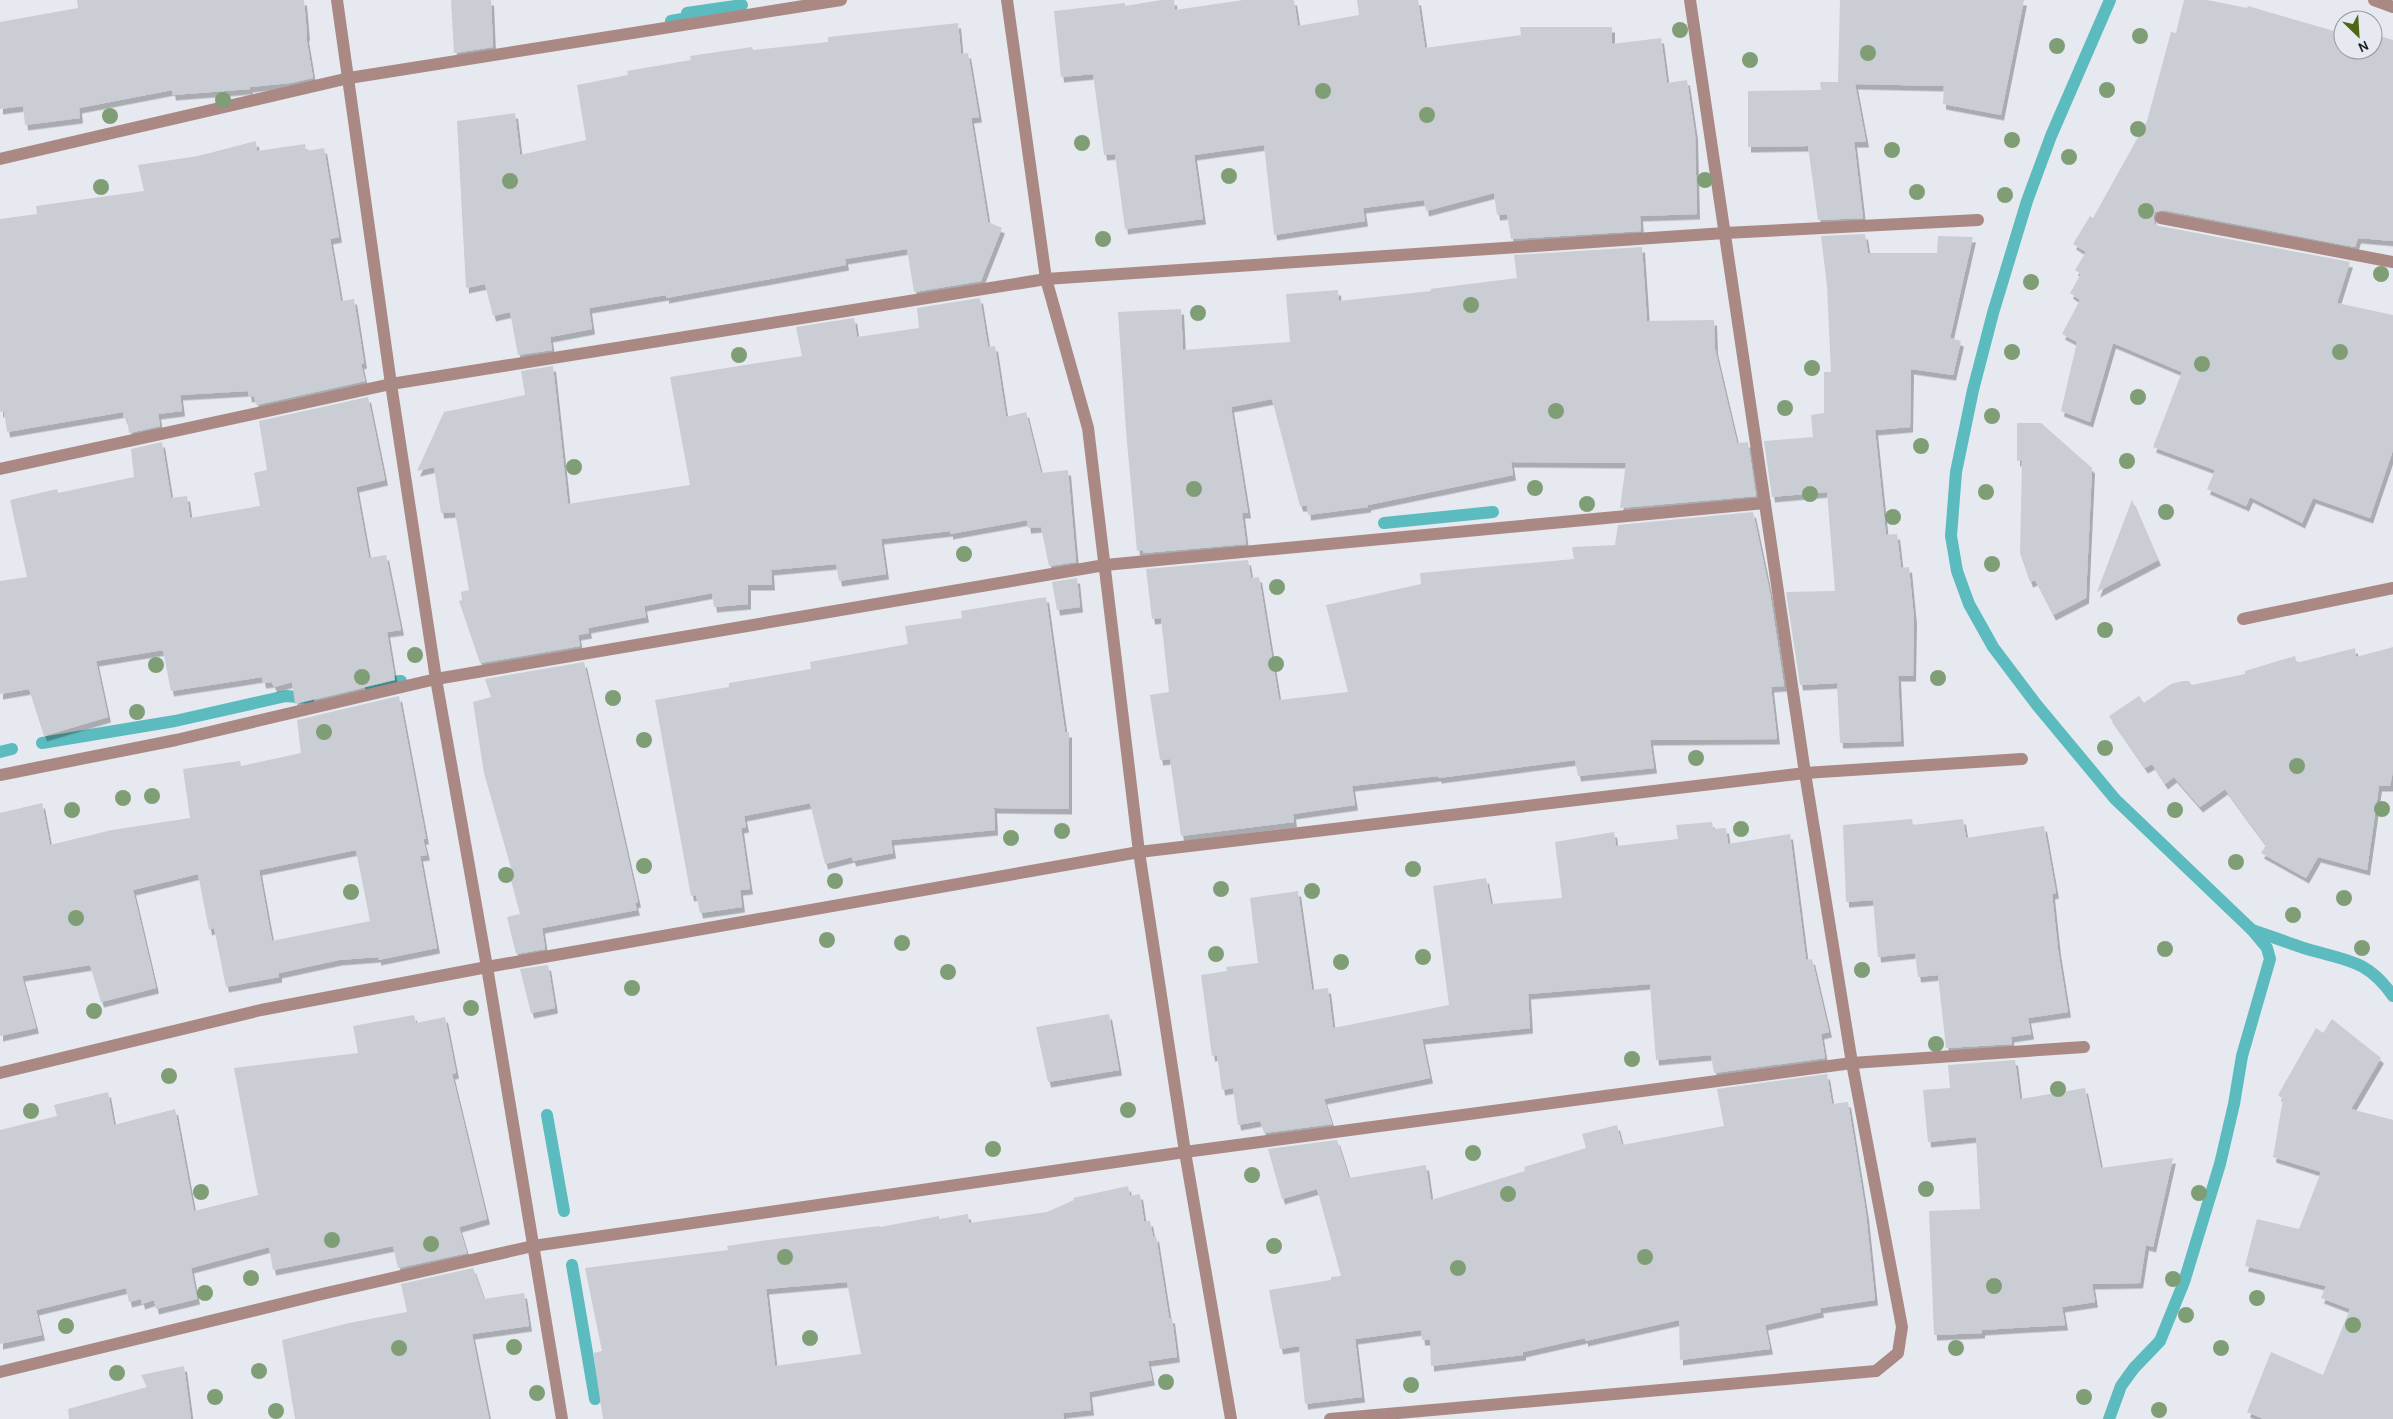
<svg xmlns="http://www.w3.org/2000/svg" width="2393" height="1419" viewBox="0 0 2393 1419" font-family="Karla,sans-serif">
	<defs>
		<filter id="shadow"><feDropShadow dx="3" dy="5.5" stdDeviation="0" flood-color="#0004"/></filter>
	</defs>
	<rect width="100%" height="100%" fill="#e6e9f0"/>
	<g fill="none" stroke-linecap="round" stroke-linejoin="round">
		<!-- stream -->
		<g stroke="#5bbbbe" stroke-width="12">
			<polyline points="671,21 688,18 687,13 742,5"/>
			<polyline points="1384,523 1493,512"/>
			<polyline points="370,685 401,681"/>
			<polyline points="42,743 175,721 286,696 309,698"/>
			<polyline points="0,752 12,749"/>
			<path d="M 2252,930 C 2270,936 2289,943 2307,949 C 2347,961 2367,959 2393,996"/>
			<polyline points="547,1115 564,1211"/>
			<polyline points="572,1265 595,1399"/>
			<polyline points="2109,1419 2121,1386 2134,1368 2160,1341 2184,1282 2220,1164 2234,1104 2242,1056 2270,959 2267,948 2252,930 2115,799 2036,704 1993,647 1969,604 1957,571 1951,536 1956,472 1973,390 1993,313 2027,201 2051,136 2110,0"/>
		</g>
	</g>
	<!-- building -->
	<g fill="#cbcdd4" fill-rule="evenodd" filter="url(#shadow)">
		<polygon points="77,0 304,0 307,35 306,36 313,78 290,83 250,87 250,89 173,95 172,90 79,108 80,118 25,125 23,106 0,109 0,22 78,8"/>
		<polygon points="451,0 491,0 493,47 454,53"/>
		<polygon points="1161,0 1174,0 1175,10 1243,0 1294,0 1298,26 1359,15 1357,0 1418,0 1425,48 1521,35 1520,27 1612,27 1612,44 1661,38 1667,83 1687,80 1695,134 1697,214 1640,216 1641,231 1511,239 1507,214 1497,215 1494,193 1426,211 1424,200 1363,208 1365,221 1274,235 1264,145 1194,155 1203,219 1125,229 1115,154 1104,155 1093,74 1061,77 1054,11 1125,3 1125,6"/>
		<polygon points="1840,0 2024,0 2001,115 1943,104 1944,86 1855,84 1866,142 1854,142 1863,218 1818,220 1808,146 1748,147 1748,91 1821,90 1820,82 1838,82"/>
		<polygon points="2184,0 2207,0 2247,8 2248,6 2334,31 2336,23 2343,25 2343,50 2373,50 2373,34 2393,40 2393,241 2358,238 2355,247 2163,210 2155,212 2153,217 2155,224 2159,226 2350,262 2337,303 2393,315 2393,450 2370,518 2313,498 2302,523 2250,497 2246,506 2207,489 2215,470 2153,447 2182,372 2113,343 2090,422 2061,411 2077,342 2062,334 2080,300 2070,293 2081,274 2075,270 2086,252 2073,244 2090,216 2093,218 2147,121 2171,32 2176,33"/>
		<polygon points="958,23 961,54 968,53 979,117 971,118 988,222 1002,228 981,281 914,292 907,249 845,259 846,265 666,298 666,295 589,308 592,329 550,337 552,350 518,355 510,312 493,316 485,284 466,288 457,121 515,113 520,155 586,140 577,85 628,75 627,71 691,60 690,56 752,47 753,50 828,42 828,37"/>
		<polygon points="256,141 257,151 305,144 306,151 324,148 339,237 330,239 341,301 354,299 364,363 361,364 365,381 256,405 254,396 249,397 248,391 180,395 182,411 158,414 160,426 129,433 127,418 124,419 123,412 7,432 4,411 0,412 0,219 37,214 36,206 144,191 138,165 198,156"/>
		<polygon points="1865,234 1868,253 1937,253 1938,236 1973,237 1950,338 1961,341 1953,375 1911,369 1910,427 1875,430 1886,535 1897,534 1901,568 1909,567 1914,619 1913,676 1898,676 1901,741 1840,743 1837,683 1800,685 1786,592 1835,591 1827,492 1772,497 1764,441 1813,437 1811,415 1824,413 1824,372 1831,372 1827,286 1821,236"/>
		<polygon points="1642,247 1647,321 1714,320 1715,349 1737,443 1748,442 1756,496 1620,508 1626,463 1511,462 1513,475 1368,505 1368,507 1308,515 1307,506 1300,506 1272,399 1231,407 1248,513 1242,513 1246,544 1143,553 1143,550 1137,551 1126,431 1118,312 1181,309 1183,350 1290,342 1286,294 1338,290 1339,301 1431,291 1430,289 1517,278 1514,255"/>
		<polygon points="980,298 988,347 995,346 1006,417 1026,412 1041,473 1068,470 1076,562 1049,566 1041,527 1028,528 1027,520 950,534 950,531 881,539 886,574 839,581 836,564 771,570 772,585 748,585 748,604 714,607 712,593 644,606 646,617 588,628 589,633 578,635 580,646 480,663 459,601 462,600 461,592 469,590 455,512 441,513 434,467 417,471 444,412 525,395 521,371 553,366 568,504 690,485 670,377 802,356 796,327 854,318 857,337 919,328 917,308"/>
		<polygon points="368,397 385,480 356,487 369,558 386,555 401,630 387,632 395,680 295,704 292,682 274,687 272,682 263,683 262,677 171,691 163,650 96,661 108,717 44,736 29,689 0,694 0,581 27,577 10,500 57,489 58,493 134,477 131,449 162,442 171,498 187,496 190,518 260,506 254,473 267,470 259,421"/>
		<polygon points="2017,423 2041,423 2092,468 2086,598 2053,615 2035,580 2030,582 2020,553 2022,460 2017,461"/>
		<polygon points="2132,500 2158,560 2097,592"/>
		<polygon points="1753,512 1770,593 1784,686 1771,687 1777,739 1650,740 1654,768 1578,776 1575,760 1439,778 1438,776 1352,786 1355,805 1293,814 1294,822 1181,836 1170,759 1160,760 1150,695 1169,692 1161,618 1152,619 1146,569 1248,560 1251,578 1259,577 1279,700 1348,692 1326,605 1421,584 1420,573 1574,559 1572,547 1615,545 1618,525"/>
		<polygon points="1077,578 1080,607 1057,610 1052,582"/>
		<polygon points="1046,597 1065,732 1069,732 1069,809 994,808 995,830 891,840 893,853 853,861 852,857 825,864 810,803 744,816 746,827 741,828 750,889 740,890 742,907 700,913 696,895 691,896 655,700 729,687 729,683 811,669 810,662 908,644 905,626 962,618 961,611"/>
		<polygon points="2393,647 2393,771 2390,786 2379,786 2367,870 2318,857 2306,878 2261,853 2266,845 2225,789 2200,807 2174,777 2165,784 2152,764 2145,768 2109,716 2139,696 2144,703 2171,684 2183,681 2189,681 2192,685 2245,674 2245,671 2295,656 2297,663 2355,648 2356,657"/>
		<polygon points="584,662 638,902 635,903 637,910 542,928 545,949 516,954 507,917 520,914 508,869 511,868 484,773 473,702 491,697 485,679"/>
		<path d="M 399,696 L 426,839 L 423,839 L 427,855 L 420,856 L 437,948 L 378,960 L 378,957 L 339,960 L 279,973 L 279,977 L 226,987 L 214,928 L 209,930 L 198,874 L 133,890 L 156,988 L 101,1002 L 90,965 L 22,976 L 36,1028 L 0,1036 L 0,813 L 42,803 L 50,845 L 112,830 L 190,818 L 183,769 L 240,761 L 241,766 L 301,753 L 297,720 ZM 356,850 L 370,921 L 272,941 L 259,870 Z"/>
		<polygon points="1912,819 1913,825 1963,819 1966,838 2044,826 2056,893 2052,894 2058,950 2068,1012 2028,1018 2031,1034 2011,1037 2012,1044 1946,1048 1938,975 1918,977 1915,953 1878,957 1873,900 1846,902 1843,825"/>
		<polygon points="1712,822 1713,829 1726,828 1728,844 1790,834 1806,960 1812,959 1829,1032 1821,1034 1825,1058 1714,1073 1711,1055 1656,1060 1650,984 1528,994 1530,1028 1422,1039 1430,1078 1324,1099 1332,1124 1264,1133 1260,1121 1238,1125 1233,1088 1222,1090 1217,1055 1212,1056 1201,975 1227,971 1226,967 1258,963 1250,898 1298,891 1312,990 1328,988 1333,1028 1449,1005 1433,886 1486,878 1491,904 1562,898 1555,842 1614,832 1616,846 1678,839 1676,825"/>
		<polygon points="548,965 555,1008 531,1013 520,969"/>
		<polygon points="1109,1014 1119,1070 1048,1082 1036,1027"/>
		<polygon points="414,1015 416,1023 445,1017 456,1073 452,1074 487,1219 459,1227 467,1253 398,1268 393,1246 273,1270 269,1247 191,1268 197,1299 156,1309 154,1300 142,1304 141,1299 129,1302 126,1288 36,1310 42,1335 0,1344 0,1130 57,1116 54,1105 108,1092 114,1125 175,1109 194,1211 258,1195 234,1068 358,1053 353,1026"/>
		<polygon points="2332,1019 2381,1058 2351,1109 2393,1120 2393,1419 2264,1419 2247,1412 2271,1352 2323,1375 2350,1309 2321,1298 2326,1286 2245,1266 2257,1219 2299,1229 2321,1172 2273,1157 2283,1099 2278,1095 2316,1028 2323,1033"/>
		<polygon points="2015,1060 2020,1099 2085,1088 2101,1168 2173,1158 2153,1247 2146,1245 2140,1283 2092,1284 2095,1302 2062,1307 2065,1325 1982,1330 1982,1333 1934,1335 1929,1211 1980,1209 1976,1137 1928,1142 1923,1090 1950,1088 1948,1065"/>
		<polygon points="1827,1074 1832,1104 1848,1102 1866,1214 1875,1300 1820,1308 1821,1312 1765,1325 1770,1349 1680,1360 1679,1320 1585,1341 1585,1338 1523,1352 1523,1355 1431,1366 1430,1340 1422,1340 1421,1330 1355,1339 1362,1397 1305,1404 1299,1346 1280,1349 1269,1290 1331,1280 1331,1277 1341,1276 1317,1189 1282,1199 1268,1149 1337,1140 1349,1178 1426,1165 1431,1200 1525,1171 1524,1167 1586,1148 1582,1134 1617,1125 1622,1145 1724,1126 1717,1089"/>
		<path d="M 1128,1186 L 1130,1196 L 1140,1194 L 1144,1221 L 1150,1221 L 1153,1237 L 1156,1236 L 1169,1318 L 1172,1318 L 1177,1357 L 1148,1361 L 1152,1380 L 1089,1392 L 1091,1410 L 1063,1413 L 1064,1419 L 603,1419 L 593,1353 L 602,1351 L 585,1268 L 728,1250 L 727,1246 L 761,1241 L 879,1226 L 880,1227 L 939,1216 L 939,1219 L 968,1214 L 969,1223 L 1047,1212 L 1074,1200 L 1073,1198 ZM 847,1282 L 861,1354 L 775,1366 L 766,1289 Z"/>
		<polygon points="473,1268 484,1299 524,1293 529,1326 472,1334 489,1419 295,1419 282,1340 349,1323 407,1312 401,1284"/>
		<polygon points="184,1366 191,1419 69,1419 68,1409 147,1387 141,1375"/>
	</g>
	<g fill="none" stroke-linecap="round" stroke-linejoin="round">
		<!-- street -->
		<g stroke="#aa8984" stroke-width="12">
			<polyline points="337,0 391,384 436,679 487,967 562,1419"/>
			<polyline points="1007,0 1046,279 1088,428 1139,852 1185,1152 1231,1419"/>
			<polyline points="2374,0 2393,7"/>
			<polyline points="0,159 349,78 841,0"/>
			<polyline points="2161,218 2393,262"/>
			<polyline points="0,469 391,384 1046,279 1725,233 1978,220"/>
			<polyline points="2243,619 2393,588"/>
			<polyline points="0,775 176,740 436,679 1105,565 1765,503"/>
			<polyline points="0,1073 261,1010 487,967 1139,852 1805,773 2022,759"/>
			<polyline points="0,1372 322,1294 533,1246 1185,1152 1852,1063 2084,1047"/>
			<polyline points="1330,1419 1876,1371 1898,1353 1902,1327 1852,1063 1805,773 1690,0"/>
		</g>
	</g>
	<!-- trees -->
	<g fill="#809e76">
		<circle cx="1680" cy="30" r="8"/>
		<circle cx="2140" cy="36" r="8"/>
		<circle cx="2057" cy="46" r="8"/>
		<circle cx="1868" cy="53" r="8"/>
		<circle cx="1750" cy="60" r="8"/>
		<circle cx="2107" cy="90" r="8"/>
		<circle cx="1323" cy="91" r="8"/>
		<circle cx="223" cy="100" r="8"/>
		<circle cx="1427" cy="115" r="8"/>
		<circle cx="110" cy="116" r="8"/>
		<circle cx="2138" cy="129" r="8"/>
		<circle cx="2012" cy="140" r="8"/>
		<circle cx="1082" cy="143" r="8"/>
		<circle cx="1892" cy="150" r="8"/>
		<circle cx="2069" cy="157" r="8"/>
		<circle cx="1229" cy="176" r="8"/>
		<circle cx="1705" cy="180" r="8"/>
		<circle cx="510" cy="181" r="8"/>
		<circle cx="101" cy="187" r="8"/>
		<circle cx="1917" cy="192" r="8"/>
		<circle cx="2005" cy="195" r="8"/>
		<circle cx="2146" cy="211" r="8"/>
		<circle cx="1103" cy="239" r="8"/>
		<circle cx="2381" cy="274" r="8"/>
		<circle cx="2031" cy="282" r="8"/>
		<circle cx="1471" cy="305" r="8"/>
		<circle cx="1198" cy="313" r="8"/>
		<circle cx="2012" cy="352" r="8"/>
		<circle cx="2340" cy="352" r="8"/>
		<circle cx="739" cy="355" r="8"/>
		<circle cx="2202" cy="364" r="8"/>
		<circle cx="1812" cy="368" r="8"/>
		<circle cx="2138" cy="397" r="8"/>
		<circle cx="1785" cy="408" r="8"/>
		<circle cx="1556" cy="411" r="8"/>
		<circle cx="1992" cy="416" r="8"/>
		<circle cx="1921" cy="446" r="8"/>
		<circle cx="2127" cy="461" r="8"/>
		<circle cx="574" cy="467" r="8"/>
		<circle cx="1535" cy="488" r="8"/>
		<circle cx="1194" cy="489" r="8"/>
		<circle cx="1986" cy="492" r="8"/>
		<circle cx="1810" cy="494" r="8"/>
		<circle cx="1587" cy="504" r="8"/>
		<circle cx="2166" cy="512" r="8"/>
		<circle cx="1893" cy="517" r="8"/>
		<circle cx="964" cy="554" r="8"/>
		<circle cx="1992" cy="564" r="8"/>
		<circle cx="1277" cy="587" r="8"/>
		<circle cx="2105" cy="630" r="8"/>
		<circle cx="415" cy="655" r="8"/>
		<circle cx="1276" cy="664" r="8"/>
		<circle cx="156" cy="665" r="8"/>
		<circle cx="362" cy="677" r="8"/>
		<circle cx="1938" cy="678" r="8"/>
		<circle cx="613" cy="698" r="8"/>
		<circle cx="137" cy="712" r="8"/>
		<circle cx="324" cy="732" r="8"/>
		<circle cx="644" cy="740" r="8"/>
		<circle cx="2105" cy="748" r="8"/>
		<circle cx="1696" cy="758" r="8"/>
		<circle cx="2297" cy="766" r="8"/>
		<circle cx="152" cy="796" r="8"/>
		<circle cx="123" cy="798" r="8"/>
		<circle cx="2382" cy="809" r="8"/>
		<circle cx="72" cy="810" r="8"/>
		<circle cx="2175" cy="810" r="8"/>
		<circle cx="1741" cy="829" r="8"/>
		<circle cx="1062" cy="831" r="8"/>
		<circle cx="1011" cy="838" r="8"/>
		<circle cx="2236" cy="862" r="8"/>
		<circle cx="644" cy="866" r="8"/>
		<circle cx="1413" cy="869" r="8"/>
		<circle cx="506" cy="875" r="8"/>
		<circle cx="835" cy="881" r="8"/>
		<circle cx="1221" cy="889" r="8"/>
		<circle cx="1312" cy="891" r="8"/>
		<circle cx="351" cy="892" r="8"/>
		<circle cx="2344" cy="898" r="8"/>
		<circle cx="2293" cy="915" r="8"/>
		<circle cx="76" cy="918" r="8"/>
		<circle cx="827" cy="940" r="8"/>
		<circle cx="902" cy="943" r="8"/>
		<circle cx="2362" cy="948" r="8"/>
		<circle cx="2165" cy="949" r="8"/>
		<circle cx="1216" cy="954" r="8"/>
		<circle cx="1423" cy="957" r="8"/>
		<circle cx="1341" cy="962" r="8"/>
		<circle cx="1862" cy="970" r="8"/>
		<circle cx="948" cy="972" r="8"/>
		<circle cx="632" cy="988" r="8"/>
		<circle cx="471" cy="1008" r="8"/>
		<circle cx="94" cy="1011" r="8"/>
		<circle cx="1936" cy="1044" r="8"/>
		<circle cx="1632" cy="1059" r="8"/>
		<circle cx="169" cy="1076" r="8"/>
		<circle cx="2058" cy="1089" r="8"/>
		<circle cx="1128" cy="1110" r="8"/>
		<circle cx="31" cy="1111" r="8"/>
		<circle cx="993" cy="1149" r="8"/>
		<circle cx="1473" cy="1153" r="8"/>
		<circle cx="1252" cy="1175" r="8"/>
		<circle cx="1926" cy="1189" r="8"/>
		<circle cx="201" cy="1192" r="8"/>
		<circle cx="2199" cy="1193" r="8"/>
		<circle cx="1508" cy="1194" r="8"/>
		<circle cx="332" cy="1240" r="8"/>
		<circle cx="431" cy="1244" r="8"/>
		<circle cx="1274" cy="1246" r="8"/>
		<circle cx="785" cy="1257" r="8"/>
		<circle cx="1645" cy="1257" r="8"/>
		<circle cx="1458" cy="1268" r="8"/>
		<circle cx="251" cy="1278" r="8"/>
		<circle cx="2173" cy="1279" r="8"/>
		<circle cx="1994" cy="1286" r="8"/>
		<circle cx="205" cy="1293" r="8"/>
		<circle cx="2257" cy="1298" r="8"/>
		<circle cx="2186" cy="1315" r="8"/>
		<circle cx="2353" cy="1325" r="8"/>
		<circle cx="66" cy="1326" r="8"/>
		<circle cx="810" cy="1338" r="8"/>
		<circle cx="514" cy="1347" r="8"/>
		<circle cx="399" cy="1348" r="8"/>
		<circle cx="1956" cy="1348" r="8"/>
		<circle cx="2221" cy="1348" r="8"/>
		<circle cx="259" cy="1371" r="8"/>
		<circle cx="117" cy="1373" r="8"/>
		<circle cx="1166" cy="1382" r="8"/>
		<circle cx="1411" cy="1385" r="8"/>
		<circle cx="537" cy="1393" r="8"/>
		<circle cx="215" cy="1397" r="8"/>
		<circle cx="2084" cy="1397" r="8"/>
		<circle cx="2159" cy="1410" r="8"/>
		<circle cx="276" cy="1411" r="8"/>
	</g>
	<!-- north arrow -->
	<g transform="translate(2358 35) rotate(155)"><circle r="24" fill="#e6e9f0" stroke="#95979c"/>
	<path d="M0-4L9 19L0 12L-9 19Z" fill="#4f6615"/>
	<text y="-8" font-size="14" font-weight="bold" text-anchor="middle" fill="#1c1d1f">N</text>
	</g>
</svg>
